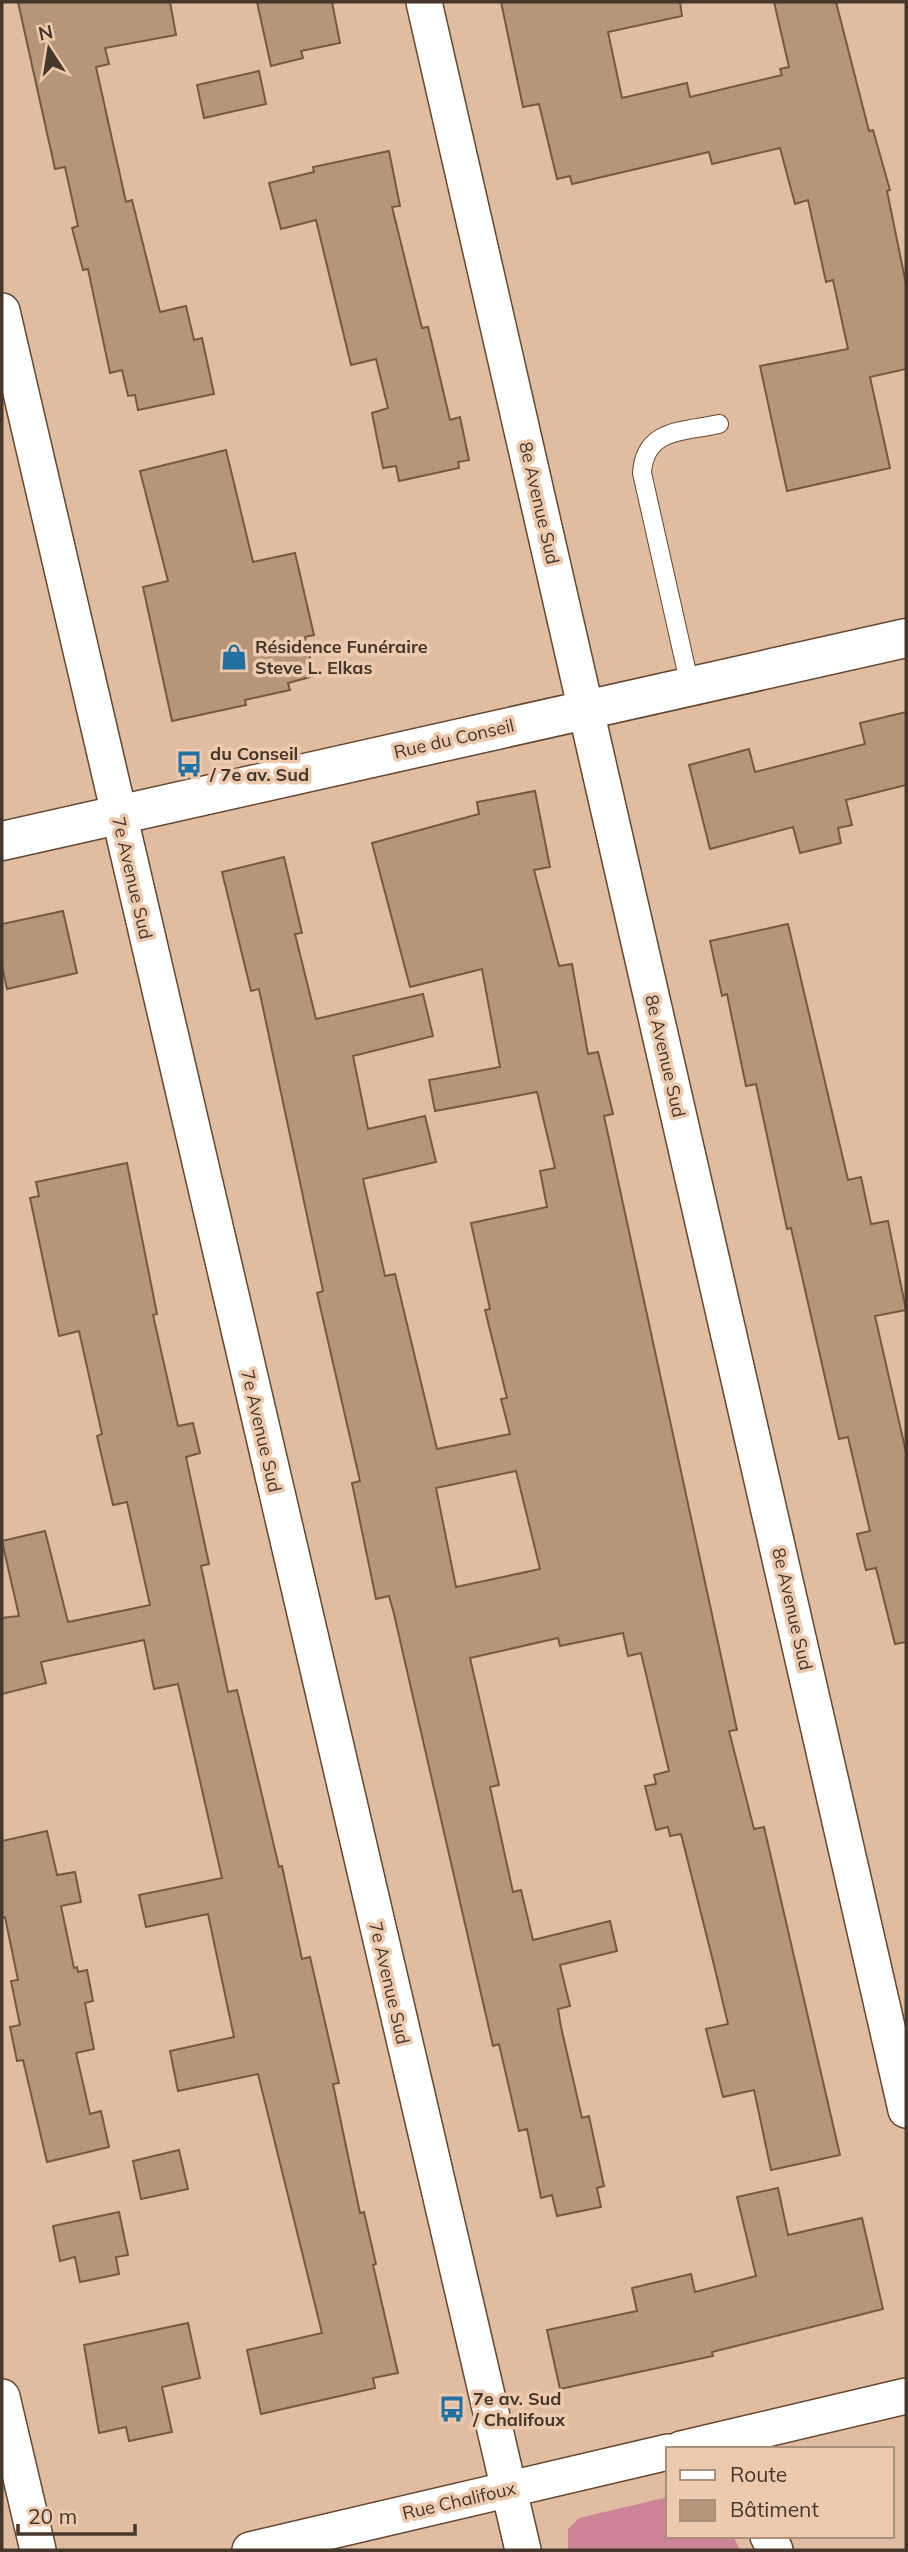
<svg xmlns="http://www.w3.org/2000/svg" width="908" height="2552" viewBox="0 0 908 2552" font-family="Mulish,sans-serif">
	<rect width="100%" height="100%" fill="#e0bda0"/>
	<!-- green -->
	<polygon fill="#ce8498" points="668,2497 668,2536 733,2536 740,2550 568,2550 568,2529 579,2518"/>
	<!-- building -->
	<g fill="#b69579" stroke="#77593f" stroke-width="2" fill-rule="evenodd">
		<polygon points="18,2 170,2 176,35 105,48 109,64 96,67 126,202 132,200 160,312 186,306 194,340 202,338 214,394 138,410 135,395 128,396 122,370 110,373 88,269 83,270 72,228 78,226 65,167 55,169"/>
		<polygon points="257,2 332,2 340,43 301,51 303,58 271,66"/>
		<polygon points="501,2 680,2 682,16 608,32 622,98 687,83 690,97 782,75 780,69 789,67 774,2 836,2 869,131 873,130 890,190 887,191 906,284 906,369 870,377 890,468 787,491 760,366 848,349 833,280 826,282 808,200 795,204 780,148 712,164 709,152 572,184 570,176 557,179 539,104 523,107"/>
		<polygon points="259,71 266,104 204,118 197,85"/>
		<polygon points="389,151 400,206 392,207 422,328 428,327 450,420 460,417 469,460 458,462 459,468 399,481 396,466 383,468 372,413 388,408 376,359 351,365 316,220 281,229 269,183 314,172 313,167"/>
		<polygon points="226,450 253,562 295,553 314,635 305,637 314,676 288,683 290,690 245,700 246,705 172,721 143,587 168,581 140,471"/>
		<polygon points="906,712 906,785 846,800 852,825 838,828 841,843 800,853 793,827 710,849 689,765 749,749 755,772 865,744 860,723"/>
		<path d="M 535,791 L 550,867 L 534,870 L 559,966 L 572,964 L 588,1054 L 598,1052 L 613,1114 L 604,1116 L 737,1730 L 729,1731 L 754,1829 L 764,1827 L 840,2155 L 771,2170 L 754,2090 L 723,2097 L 706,2029 L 728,2024 L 714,1965 L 681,1834 L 670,1836 L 668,1827 L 656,1830 L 645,1786 L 656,1784 L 654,1775 L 669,1771 L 641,1653 L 628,1656 L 623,1633 L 560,1646 L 558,1638 L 470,1658 L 499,1785 L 490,1787 L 513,1892 L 521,1890 L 533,1940 L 610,1921 L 617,1951 L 560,1965 L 570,2006 L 558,2009 L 561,2027 L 582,2118 L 589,2116 L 604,2186 L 597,2188 L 601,2207 L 557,2216 L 552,2195 L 541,2198 L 527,2129 L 519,2131 L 499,2044 L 493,2046 L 394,1614 L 389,1596 L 376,1599 L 352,1483 L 360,1481 L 317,1293 L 323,1291 L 259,989 L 251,991 L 222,872 L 284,857 L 302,933 L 295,934 L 316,1019 L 423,994 L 433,1036 L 353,1056 L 368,1129 L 425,1116 L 436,1162 L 363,1179 L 385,1276 L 395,1274 L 437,1449 L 510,1434 L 501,1399 L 507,1398 L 485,1310 L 490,1309 L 471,1223 L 547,1207 L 540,1171 L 555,1168 L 537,1092 L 435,1111 L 429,1080 L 500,1067 L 482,969 L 410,987 L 372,843 L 479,814 L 477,802 ZM 516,1471 L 540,1569 L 456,1587 L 436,1488 Z"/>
		<polygon points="63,911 77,973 7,989 2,966 2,924"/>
		<polygon points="788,924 848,1180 861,1177 871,1224 888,1221 906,1310 875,1316 906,1452 906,1642 895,1644 876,1568 866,1570 857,1534 870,1531 848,1437 839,1439 791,1228 787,1229 756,1084 746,1086 727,994 722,996 710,941"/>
		<polygon points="127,1163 157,1314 153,1315 178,1426 193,1423 200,1453 186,1457 209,1564 201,1566 228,1692 237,1690 279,1867 282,1866 302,1959 310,1957 339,2083 333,2084 360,2213 364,2212 376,2264 373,2265 398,2373 373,2378 375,2388 261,2414 247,2350 322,2333 258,2074 178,2091 170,2051 234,2037 208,1914 146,1927 139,1895 222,1878 178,1684 154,1689 144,1640 41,1662 46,1683 2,1694 2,1618 19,1616 2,1541 45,1531 68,1622 150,1605 127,1502 113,1505 97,1436 102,1434 79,1331 59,1336 30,1198 39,1196 36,1182"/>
		<polygon points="47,1831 57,1875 75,1872 81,1902 61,1906 74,1968 77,1967 78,1972 87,1970 93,2001 85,2003 94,2049 76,2053 90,2114 101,2111 109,2147 47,2162 23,2060 17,2061 10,2027 20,2025 11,1981 18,1980 5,1917 2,1918 2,1841"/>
		<polygon points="179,2150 188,2189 141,2199 133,2161"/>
		<polygon points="778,2188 788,2235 862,2218 883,2309 712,2352 713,2356 560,2389 547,2330 637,2311 632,2288 691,2274 695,2292 756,2276 737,2197"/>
		<polygon points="119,2212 128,2255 116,2257 119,2274 80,2282 75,2257 60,2261 53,2226"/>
		<polygon points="188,2323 200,2378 162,2387 172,2432 129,2441 126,2427 99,2433 84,2345"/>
	</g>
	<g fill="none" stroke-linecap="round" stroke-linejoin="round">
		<!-- service casing -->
		<g stroke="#64472e" stroke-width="20">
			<path id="service" d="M 690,686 L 642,473 C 645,428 683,432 719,424"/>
		</g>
		<!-- minor casing -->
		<g stroke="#64472e" stroke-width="38">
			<g id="minor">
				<polyline points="424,2 906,2110"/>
				<polyline points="2,311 523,2550"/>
				<polyline points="2,2397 38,2550"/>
				<polyline points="681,2449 906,2396"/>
				<polyline points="768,2536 775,2550"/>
				<polyline points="250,2550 668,2452"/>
			</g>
		</g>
		<!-- tertiary casing -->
		<g stroke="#64472e" stroke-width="41">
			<polyline id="tertiary" points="2,841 906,638"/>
		</g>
		<!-- service -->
		<use href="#service" stroke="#fff" stroke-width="18"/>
		<!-- minor -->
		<use href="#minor" stroke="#fff" stroke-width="35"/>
		<!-- tertiary -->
		<use href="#tertiary" stroke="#fff" stroke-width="38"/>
	</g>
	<!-- icons -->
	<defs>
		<g id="shop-bare" transform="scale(2.1)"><path d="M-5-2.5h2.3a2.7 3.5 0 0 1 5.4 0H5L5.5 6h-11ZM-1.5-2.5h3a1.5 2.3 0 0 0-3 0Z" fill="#2371a3" stroke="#edcaad" stroke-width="2.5" paint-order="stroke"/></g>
		<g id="bus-bare" transform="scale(2.1)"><path d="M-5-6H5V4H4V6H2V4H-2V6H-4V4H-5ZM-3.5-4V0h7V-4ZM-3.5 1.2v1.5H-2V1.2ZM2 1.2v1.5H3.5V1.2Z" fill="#2371a3" stroke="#edcaad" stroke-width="2.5" paint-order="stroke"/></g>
	</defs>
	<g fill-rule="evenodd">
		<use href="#shop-bare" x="234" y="657"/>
		<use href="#bus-bare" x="189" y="764"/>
		<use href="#bus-bare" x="452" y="2409"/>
	</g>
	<g text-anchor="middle" stroke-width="7" stroke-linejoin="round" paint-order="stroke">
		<!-- street labels -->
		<g font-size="18" fill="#45372b" stroke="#edcaad">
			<text transform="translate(539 503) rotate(77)" y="6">8e Avenue Sud</text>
			<text transform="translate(454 739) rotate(-13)" y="6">Rue du Conseil</text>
			<text transform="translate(132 878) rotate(77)" y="6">7e Avenue Sud</text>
			<text transform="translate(665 1056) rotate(77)" y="6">8e Avenue Sud</text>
			<text transform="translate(261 1431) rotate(77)" y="6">7e Avenue Sud</text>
			<text transform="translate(792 1609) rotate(77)" y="6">8e Avenue Sud</text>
			<text transform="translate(389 1983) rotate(77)" y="6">7e Avenue Sud</text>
			<text transform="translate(459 2501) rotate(-13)" y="6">Rue Chalifoux</text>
		</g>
		<!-- poi labels -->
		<g font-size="18" font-weight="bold" fill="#45372b" stroke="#edcaad" text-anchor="start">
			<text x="255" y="653">Résidence Funéraire<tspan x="255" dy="21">Steve L. Elkas</tspan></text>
			<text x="210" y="760">du Conseil<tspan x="210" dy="21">/ 7e av. Sud</tspan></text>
			<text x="473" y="2405">7e av. Sud<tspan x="473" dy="21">/ Chalifoux</tspan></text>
		</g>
	</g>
	<!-- border -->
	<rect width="908" height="2552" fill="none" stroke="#45372b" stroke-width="7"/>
	<!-- legend -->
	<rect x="666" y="2447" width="228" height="91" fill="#edcaad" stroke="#aa8f79" stroke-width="2"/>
	<rect x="680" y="2470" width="35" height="10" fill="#ffffff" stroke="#aa8f79" stroke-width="2"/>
	<text x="730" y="2482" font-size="21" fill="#45372b">Route</text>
	<rect x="680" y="2500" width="35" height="21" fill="#b69579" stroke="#aa8f79" stroke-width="2"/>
	<text x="730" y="2517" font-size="21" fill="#45372b">Bâtiment</text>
	<!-- north arrow -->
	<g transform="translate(49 49) rotate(348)" stroke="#edcaad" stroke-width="5" paint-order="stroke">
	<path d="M0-5L12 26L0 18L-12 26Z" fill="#45372b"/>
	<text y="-10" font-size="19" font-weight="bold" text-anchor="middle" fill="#45372b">N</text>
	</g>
	<!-- scale -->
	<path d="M18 2524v10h117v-10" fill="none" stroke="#45372b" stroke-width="3.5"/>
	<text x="28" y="2524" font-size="21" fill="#45372b" stroke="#edcaad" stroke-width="5" paint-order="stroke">20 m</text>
</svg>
